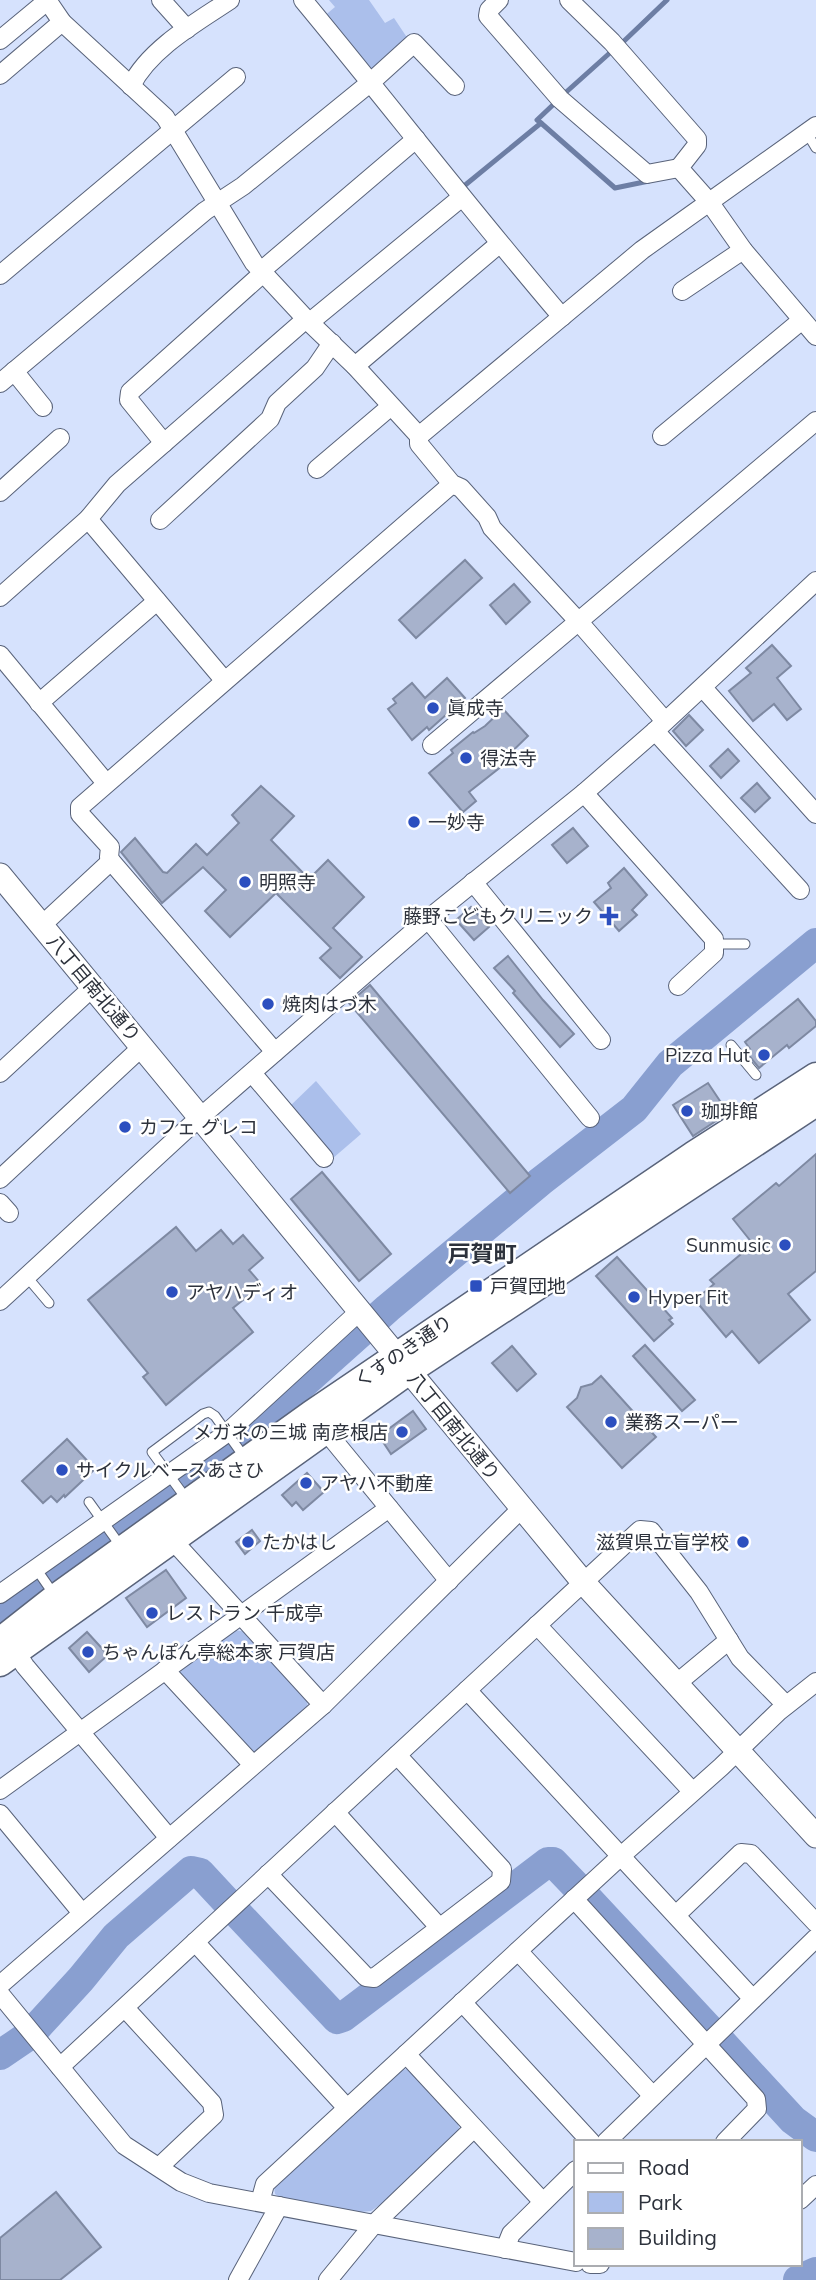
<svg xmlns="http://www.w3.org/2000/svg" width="816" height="2280" viewBox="0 0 816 2280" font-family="Mulish,'Noto Sans JP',sans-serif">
	<rect width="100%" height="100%" fill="#d6e2fd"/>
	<!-- green -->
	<g fill="#abbfeb">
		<polygon points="329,0 369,0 385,23 394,18 406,36 409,36 411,40 371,73 322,18 335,7"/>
		<polygon points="316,1081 361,1134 332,1159 288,1108"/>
		<polygon points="234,1630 247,1632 308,1698 307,1708 257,1752 246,1749 180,1678 181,1668"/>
		<polygon points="408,2069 457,2119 459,2128 457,2133 381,2204 371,2211 360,2212 281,2198 275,2194 274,2187 399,2070"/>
	</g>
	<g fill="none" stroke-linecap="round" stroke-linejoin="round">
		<!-- stream -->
		<g stroke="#6d7ea4" stroke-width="5">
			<polyline points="622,43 667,0"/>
			<polyline points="564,94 612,51"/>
			<polyline points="541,123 615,188 649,181"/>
			<polyline points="464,186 541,123 537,120 556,102"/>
		</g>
		<!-- river -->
		<g stroke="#899fd0" stroke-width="30">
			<polyline points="0,1611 257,1425 388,1308 541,1181 634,1109 670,1064 816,943"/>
			<polyline points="588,1899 709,2029"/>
			<polyline points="238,1914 337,2019 343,2017 548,1862 553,1862 576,1886"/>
			<polyline points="37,2027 81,1979 116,1936 191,1871 200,1873 226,1901"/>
			<polyline points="722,2043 793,2120 816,2137"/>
			<polyline points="0,2055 25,2038"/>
			<polyline points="798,2280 816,2272"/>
		</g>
	</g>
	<!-- building -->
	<g fill="#a7b2cc" stroke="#7e89a2" stroke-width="2">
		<polygon points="465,560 482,578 416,638 399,620"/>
		<polygon points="514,584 530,602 506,624 490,605"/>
		<polygon points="772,645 791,666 777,678 801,709 787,720 774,704 753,721 729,691 751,673 746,668"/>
		<polygon points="447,678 465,698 429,730 427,727 412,740 388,709 396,703 393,699 412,683 425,698"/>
		<polygon points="503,709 528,736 500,763 502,766 469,792 476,801 463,812 429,773 453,753 451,750 473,732 474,733 485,726"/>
		<polygon points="689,715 703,730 686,746 673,731"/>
		<polygon points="728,749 739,761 721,778 710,766"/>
		<polygon points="757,783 770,798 755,812 741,798"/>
		<polygon points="261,786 294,816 271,840 309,879 328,860 364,897 333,928 362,957 340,978 320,958 331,948 276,893 230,937 205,911 226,890 203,867 162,903 121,852 135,838 163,872 167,873 196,844 207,855 239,823 232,815"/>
		<polygon points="573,828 588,846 567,863 552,845"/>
		<polygon points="624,868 647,895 632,910 637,915 619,931 594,902 611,888 608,883"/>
		<polygon points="471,907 489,927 474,940 456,920"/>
		<polygon points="508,956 543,1000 574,1034 560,1047 513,993 515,991 494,968"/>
		<polygon points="370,985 530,1176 510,1193 349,1003"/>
		<polygon points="798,999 816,1021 816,1026 789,1048 787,1045 759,1068 746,1052 750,1049 745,1042"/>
		<polygon points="708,1083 728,1113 693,1136 673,1105"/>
		<polygon points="816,1154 816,1271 788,1294 810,1320 759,1363 732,1331 726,1337 695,1300 714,1284 710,1280 753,1244 733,1219 776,1183 779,1186"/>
		<polygon points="322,1172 391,1254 359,1281 291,1199"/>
		<polygon points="176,1227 196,1251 221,1230 233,1244 243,1235 263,1258 249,1270 262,1285 233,1308 253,1332 166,1405 143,1377 148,1373 88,1300"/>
		<polygon points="617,1257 672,1318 669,1320 673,1324 654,1341 596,1276"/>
		<polygon points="645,1345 695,1400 682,1411 633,1356"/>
		<polygon points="512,1346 536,1374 517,1391 492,1363"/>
		<polygon points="601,1376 656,1437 622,1468 567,1407 577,1398 581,1387 592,1384"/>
		<polygon points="413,1411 426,1429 391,1454 379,1436"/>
		<polygon points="67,1439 95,1469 65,1497 64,1495 57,1502 51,1496 43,1503 22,1481"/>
		<polygon points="307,1473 324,1492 303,1510 296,1502 292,1506 282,1495"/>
		<polygon points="252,1530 260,1541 245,1554 236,1542"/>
		<polygon points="166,1570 186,1598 147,1627 126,1598"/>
		<polygon points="87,1632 108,1655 89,1672 69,1648"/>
		<polygon points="56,2192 101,2247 60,2280 0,2280 0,2238"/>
	</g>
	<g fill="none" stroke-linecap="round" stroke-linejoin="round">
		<!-- service casing -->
		<g stroke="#59637a" stroke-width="11">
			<g id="service">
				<polyline points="807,133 816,148"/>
				<polyline points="714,944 745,944"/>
				<polyline points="731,1045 756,1075"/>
				<polyline points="27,1277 49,1303"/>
				<polyline points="188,1501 152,1452 203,1414 209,1412 215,1416 245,1458"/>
				<polyline points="89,1502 122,1548"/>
				<polyline points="37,1570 55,1596"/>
			</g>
		</g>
		<!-- minor casing -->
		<g stroke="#59637a" stroke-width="20">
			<g id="minor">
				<polyline points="47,0 62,22 165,117 254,263 306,319 355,366 419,436 419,444 452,484 461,488 487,517 492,528 579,622 665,721"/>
				<polyline points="161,0 187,29"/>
				<path d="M 303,0 C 390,105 473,213 562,317"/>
				<polyline points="499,0 489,10 488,16 560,99 647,174 679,168"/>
				<polyline points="569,0 612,42 697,139 697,145 679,168 710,203 743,250 816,336"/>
				<polyline points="0,40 47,1"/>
				<polyline points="0,75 62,22"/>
				<path d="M 131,86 C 149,49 197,22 230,0"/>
				<polyline points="261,271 416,139"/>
				<polyline points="0,275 236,77"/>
				<polyline points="682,291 743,250"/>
				<polyline points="310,322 462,197"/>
				<polyline points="355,366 499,244"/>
				<polyline points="14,371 43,407"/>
				<polyline points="0,383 205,211 243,186 371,82 414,43 455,86"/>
				<polyline points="419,436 642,250 816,126"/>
				<polyline points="662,436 802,320"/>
				<polyline points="164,443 129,400 130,392 263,273"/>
				<polyline points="317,469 390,407"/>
				<polyline points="0,492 60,438"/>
				<polyline points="88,519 224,680"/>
				<polyline points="160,520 270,419 277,403 315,368 332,343"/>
				<polyline points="0,597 88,519 117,484 306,319"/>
				<polyline points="0,655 106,783"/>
				<polyline points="703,688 816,814"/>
				<polyline points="39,703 157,601"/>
				<polyline points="655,731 800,890"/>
				<polyline points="432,745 816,421"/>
				<polyline points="584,793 714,939 714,953 678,986"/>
				<polyline points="473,882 601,1040"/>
				<polyline points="428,919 590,1118"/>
				<polyline points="42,925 111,861"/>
				<polyline points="275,1052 111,861 109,857 110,847 80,814 80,807 452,484"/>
				<polyline points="0,1073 93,987"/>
				<polyline points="252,1073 324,1158"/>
				<polyline points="0,1179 143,1046"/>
				<polyline points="0,1203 9,1213"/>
				<polyline points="0,1301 189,1127 428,919 584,793 655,731 816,581"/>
				<polyline points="320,1424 449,1581"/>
				<polyline points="165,1532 323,1705"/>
				<polyline points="0,1594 227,1433 361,1310"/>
				<polyline points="537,1625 692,1791"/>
				<polyline points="10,1643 25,1666 169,1838"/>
				<polyline points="165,1670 253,1765"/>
				<polyline points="676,1684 729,1640"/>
				<polyline points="467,1690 753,1999"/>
				<polyline points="0,1790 389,1508"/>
				<polyline points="335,1812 439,1927"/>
				<polyline points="0,1814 82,1913"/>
				<polyline points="268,1874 366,1977 374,1978 501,1881 502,1869 397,1755"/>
				<polyline points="574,1899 756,2099 757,2109 725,2142"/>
				<polyline points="676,1915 741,1853 751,1854 816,1923"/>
				<polyline points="195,1942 347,2108"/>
				<polyline points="518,1951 653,2096"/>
				<polyline points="0,1985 323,1705 521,1509"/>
				<polyline points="0,1994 124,2145 181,2182 209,2193 576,2262"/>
				<polyline points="462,2002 591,2142"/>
				<polyline points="125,2008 212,2103 214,2115 159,2167"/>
				<polyline points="406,2054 543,2202"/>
				<polyline points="60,2067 640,1530 651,1531 699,1592 740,1658 786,1705"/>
				<polyline points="606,2142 816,1938"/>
				<polyline points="800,2200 816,2185"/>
				<polyline points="260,2202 265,2184 621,1856 721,1767 778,1712 816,1682"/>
				<polyline points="505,2249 511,2234 576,2170"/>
				<polyline points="590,2264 600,2264"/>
				<polyline points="238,2280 279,2206"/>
				<polyline points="328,2280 374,2224 474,2128"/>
			</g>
		</g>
		<!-- tertiary casing -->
		<g stroke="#59637a" stroke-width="25">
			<polyline id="tertiary" points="0,875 583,1582 816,1836"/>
		</g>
		<!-- secondary casing -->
		<g stroke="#59637a" stroke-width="29">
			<g id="secondary">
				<polyline points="0,1641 56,1597 311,1414 693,1155 816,1076"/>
				<polyline points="0,1663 409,1371 816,1103"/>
			</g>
		</g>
		<!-- service -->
		<use href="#service" stroke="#fff" stroke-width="9"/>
		<!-- minor -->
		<use href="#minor" stroke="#fff" stroke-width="18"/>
		<!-- tertiary -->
		<use href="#tertiary" stroke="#fff" stroke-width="23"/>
		<!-- secondary -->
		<use href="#secondary" stroke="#fff" stroke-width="26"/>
	</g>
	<!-- markers -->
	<g fill="#2c4fbf" stroke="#fff" stroke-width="2.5">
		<circle cx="433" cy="708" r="7"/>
		<circle cx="466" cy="758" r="7"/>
		<circle cx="414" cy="822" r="7"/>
		<circle cx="245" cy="882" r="7"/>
		<path d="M605.5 905.5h7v7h7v7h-7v7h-7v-7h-7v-7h7z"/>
		<circle cx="268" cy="1004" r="7"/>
		<circle cx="764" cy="1055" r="7"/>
		<circle cx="687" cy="1111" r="7"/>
		<circle cx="125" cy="1127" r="7"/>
		<circle cx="785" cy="1245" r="7"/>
		<rect x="469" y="1279" width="14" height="14" rx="3.5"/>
		<circle cx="172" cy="1292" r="7"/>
		<circle cx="634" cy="1297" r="7"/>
		<circle cx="611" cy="1422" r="7"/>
		<circle cx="402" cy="1432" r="7"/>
		<circle cx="62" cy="1470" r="7"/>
		<circle cx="306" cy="1483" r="7"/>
		<circle cx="248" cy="1542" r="7"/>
		<circle cx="743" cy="1542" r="7"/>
		<circle cx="152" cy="1613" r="7"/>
		<circle cx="88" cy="1652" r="7"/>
	</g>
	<g text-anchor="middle" stroke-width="5" stroke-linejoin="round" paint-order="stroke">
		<!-- poi labels -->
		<g font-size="19" fill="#2d323c" stroke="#fff" text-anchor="start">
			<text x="447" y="715">眞成寺</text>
			<text x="480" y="765">得法寺</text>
			<text x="428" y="829">一妙寺</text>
			<text x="259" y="889">明照寺</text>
			<text x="593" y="923" text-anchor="end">藤野こどもクリニック</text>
			<text x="282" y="1011">焼肉はづ木</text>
			<text x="750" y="1062" text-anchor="end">Pizza Hut</text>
			<text x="701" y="1118">珈琲館</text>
			<text x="139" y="1134">カフェ グレコ</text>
			<text x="771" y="1252" text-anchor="end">Sunmusic</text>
			<text x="490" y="1293">戸賀団地</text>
			<text x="186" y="1299">アヤハディオ</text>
			<text x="648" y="1304">Hyper Fit</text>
			<text x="625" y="1429">業務スーパー</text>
			<text x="388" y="1439" text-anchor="end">メガネの三城 南彦根店</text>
			<text x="76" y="1477">サイクルベースあさひ</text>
			<text x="320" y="1490">アヤハ不動産</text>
			<text x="262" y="1549">たかはし</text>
			<text x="729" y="1549" text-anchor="end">滋賀県立盲学校</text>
			<text x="166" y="1620">レストラン 千成亭</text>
			<text x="102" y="1659">ちゃんぽん亭総本家 戸賀店</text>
		</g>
		<!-- street labels -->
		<g font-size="19" fill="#2d323c" stroke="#fff">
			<text transform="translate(94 988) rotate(50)" y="7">八丁目南北通り</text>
			<text transform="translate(403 1351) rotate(-34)" y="7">くすのき通り</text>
			<text transform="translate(454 1426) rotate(51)" y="7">八丁目南北通り</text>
		</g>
		<!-- quarter labels -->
		<g font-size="23" font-weight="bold" fill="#2d323c" stroke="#fff">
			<text x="482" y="1262">戸賀町</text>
		</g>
	</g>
	<!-- legend -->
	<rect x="574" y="2140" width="228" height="126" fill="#ffffff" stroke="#abadb1" stroke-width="2"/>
	<rect x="588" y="2163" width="35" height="10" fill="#ffffff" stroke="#abadb1" stroke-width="2"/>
	<text x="638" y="2175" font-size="21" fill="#2d323c">Road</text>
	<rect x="588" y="2192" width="35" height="21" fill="#abbfeb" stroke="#abadb1" stroke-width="2"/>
	<text x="638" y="2210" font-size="21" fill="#2d323c">Park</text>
	<rect x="588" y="2228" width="35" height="21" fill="#a7b2cc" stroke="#abadb1" stroke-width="2"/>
	<text x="638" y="2245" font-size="21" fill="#2d323c">Building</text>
</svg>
